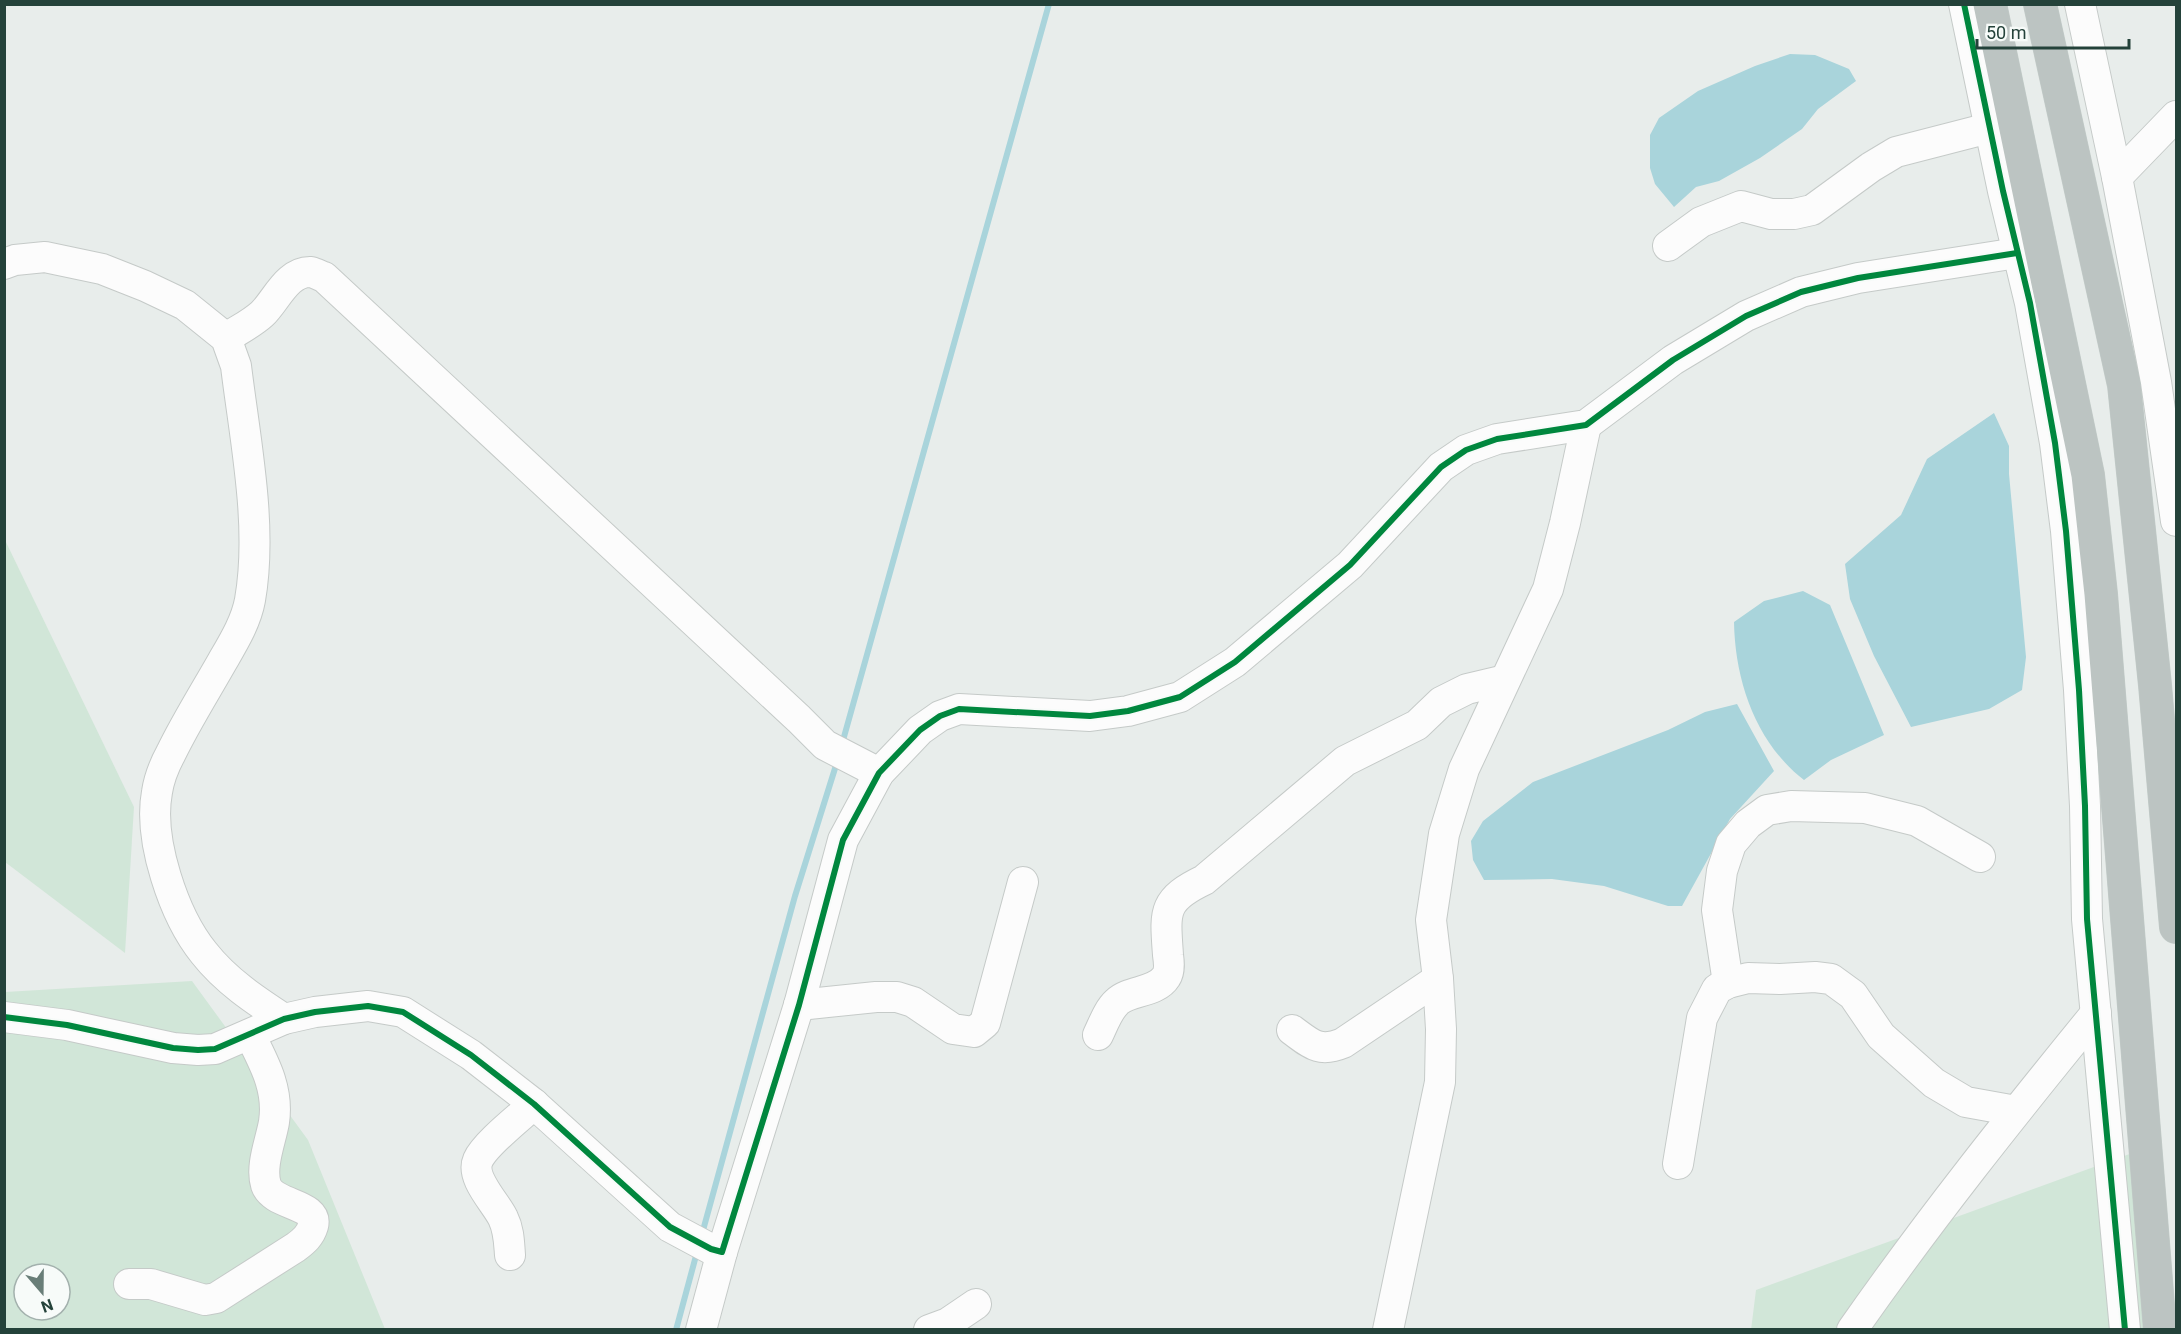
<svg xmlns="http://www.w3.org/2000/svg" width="2181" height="1334" viewBox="0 0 2181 1334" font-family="Roboto,sans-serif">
	<rect width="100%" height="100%" fill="#e8edeb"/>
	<!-- green -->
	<g fill="#d1e6d8" fill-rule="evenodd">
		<polygon points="4,538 134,807 125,953 5,862"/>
		<path d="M 192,981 L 308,1140 L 385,1329 L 5,1330 L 5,992 ZM 24,1274 L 60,1274 L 60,1310 L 24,1310 Z"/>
		<polygon points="2146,1148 2149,1329 1751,1330 1756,1290"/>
	</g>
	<!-- water -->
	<g fill="#a9d4db">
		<polygon points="1790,54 1815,55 1849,69 1856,81 1818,109 1802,129 1760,158 1719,181 1696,187 1674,207 1655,184 1650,168 1650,135 1659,118 1698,91 1755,66"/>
		<polygon points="1994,413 2009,446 2009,474 2026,657 2022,690 1989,709 1911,727 1874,656 1850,599 1845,564 1901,515 1927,459"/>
		<path d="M 1803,591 L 1830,605 L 1884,735 L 1831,760 L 1804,780 C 1756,743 1735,681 1734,622 L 1764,601 Z"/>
		<polygon points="1737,704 1774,771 1730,819 1682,906 1668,906 1604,886 1552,879 1484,880 1473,860 1471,841 1483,821 1533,782 1668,730 1705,712"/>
	</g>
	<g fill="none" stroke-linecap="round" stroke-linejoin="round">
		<!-- stream -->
		<g stroke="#a9d4db" stroke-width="6">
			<polyline points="842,744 1049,4"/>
			<polyline points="702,1234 795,896 837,762"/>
			<polyline points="676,1330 697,1252"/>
		</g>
		<!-- minor casing -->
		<g stroke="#c5cac8" stroke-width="32">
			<g id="minor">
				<polyline points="1964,4 2003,191 2030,303 2055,443 2066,531 2079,690 2085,806 2087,919 2125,1330"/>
				<polyline points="2080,4 2117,177 2156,382 2176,521"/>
				<polyline points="2117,177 2176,116"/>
				<polyline points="1668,246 1701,222 1741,206 1771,214 1794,214 1812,210 1871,167 1896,152 1989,128"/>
				<path d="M 4,264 L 15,260 L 45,257 L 102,269 L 145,286 L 185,305 L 226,338 L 236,366 C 245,440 263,526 250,600 C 246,622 233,643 222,662 C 205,692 186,722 171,753 C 165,764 159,779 157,792 C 148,840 174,916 204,953 C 226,981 255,1000 284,1019"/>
				<path d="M 226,338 C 238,330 251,324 262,314 C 276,301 287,271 311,272 C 315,273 321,276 324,277 L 799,719 L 825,745 L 879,773"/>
				<polyline points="1728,983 1717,910 1722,871 1731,844 1748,824 1767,810 1791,806 1865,808 1917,821 1980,857"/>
				<polyline points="799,1005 876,997 897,997 913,1002 953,1029 974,1032 985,1023 1023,882"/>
				<polyline points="4,1017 67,1025 173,1048 198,1050 215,1049 284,1019 315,1012 368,1006 403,1012 471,1055 534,1104 670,1227 711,1249 722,1252 799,1005 843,840 879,773 920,730 940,716 959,709 1090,716 1128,711 1180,697 1235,662 1350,565 1441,467 1466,450 1497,439 1586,425 1673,360 1746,316 1801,292 1858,278 2017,253"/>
				<path d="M 1292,1030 C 1311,1044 1319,1053 1343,1043 L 1438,979"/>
				<path d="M 1098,1035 C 1103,1025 1108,1010 1117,1002 C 1129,990 1156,993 1166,977 C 1170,971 1169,962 1168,955 C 1165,912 1162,900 1204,880 L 1345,761 L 1417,725 L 1441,702 L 1467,689 L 1505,680"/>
				<polyline points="1678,1164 1702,1018 1717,989 1728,983 1748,978 1780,979 1815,977 1831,979 1853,995 1881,1036 1934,1083 1966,1102 2016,1111"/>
				<path d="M 510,1255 C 509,1242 509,1230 503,1218 C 496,1203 470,1178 478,1160 C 485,1144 520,1117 534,1104"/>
				<path d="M 129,1284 L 151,1284 L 205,1300 L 216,1298 L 296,1247 C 304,1241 310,1236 313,1226 C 319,1203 273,1206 266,1185 C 260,1166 271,1140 274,1122 C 279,1089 264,1063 250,1035"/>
				<polyline points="701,1330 722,1252"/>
				<polyline points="929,1330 948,1323 976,1304"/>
				<polyline points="1388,1330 1440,1082 1441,1029 1438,979 1431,920 1444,834 1464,769 1548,589 1565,523 1586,425"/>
				<path d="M 1852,1330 C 1929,1220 2012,1116 2096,1013"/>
			</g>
		</g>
		<!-- highway casing -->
		<g stroke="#c3ccc9" stroke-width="34">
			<g id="highway">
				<polyline points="1990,4 2088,475 2101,594 2160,1330"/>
				<polyline points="2040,4 2124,385 2155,685 2176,927"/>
			</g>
		</g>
		<!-- minor -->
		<use href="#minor" stroke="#fcfcfc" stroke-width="30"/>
		<!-- highway -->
		<use href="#highway" stroke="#bcc4c2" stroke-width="33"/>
		<!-- cycleway casing -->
		<g stroke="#f7fbf9" stroke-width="10">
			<g id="cycleway">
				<polyline points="1964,4 2003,191 2030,303 2055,443 2066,531 2079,690 2085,806 2087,919 2125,1330"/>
				<polyline points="4,1017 67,1025 173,1048 198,1050 215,1049 284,1019 315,1012 368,1006 403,1012 471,1055 534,1104 670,1227 711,1249 722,1252 799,1005 843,840 879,773 920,730 940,716 959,709 1090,716 1128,711 1180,697 1235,662 1350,565 1441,467 1466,450 1497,439 1586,425 1673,360 1746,316 1801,292 1858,278 2017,253"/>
			</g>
		</g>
		<!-- cycleway -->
		<use href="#cycleway" stroke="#00873e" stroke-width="6"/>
	</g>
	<!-- border -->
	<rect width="2181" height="1334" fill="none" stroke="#24423a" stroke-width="12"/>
	<!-- north arrow -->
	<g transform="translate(42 1292) rotate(160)"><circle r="28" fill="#f7fbf9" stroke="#a3b1ad" stroke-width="1.5"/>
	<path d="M0-4.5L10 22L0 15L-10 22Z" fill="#697e78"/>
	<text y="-9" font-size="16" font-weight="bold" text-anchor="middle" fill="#24423a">N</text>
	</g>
	<!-- scale -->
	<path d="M1977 39v9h152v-9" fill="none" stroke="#24423a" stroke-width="3"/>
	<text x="1986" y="39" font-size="18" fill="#24423a" stroke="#f7fbf9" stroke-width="4.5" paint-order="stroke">50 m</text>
</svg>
